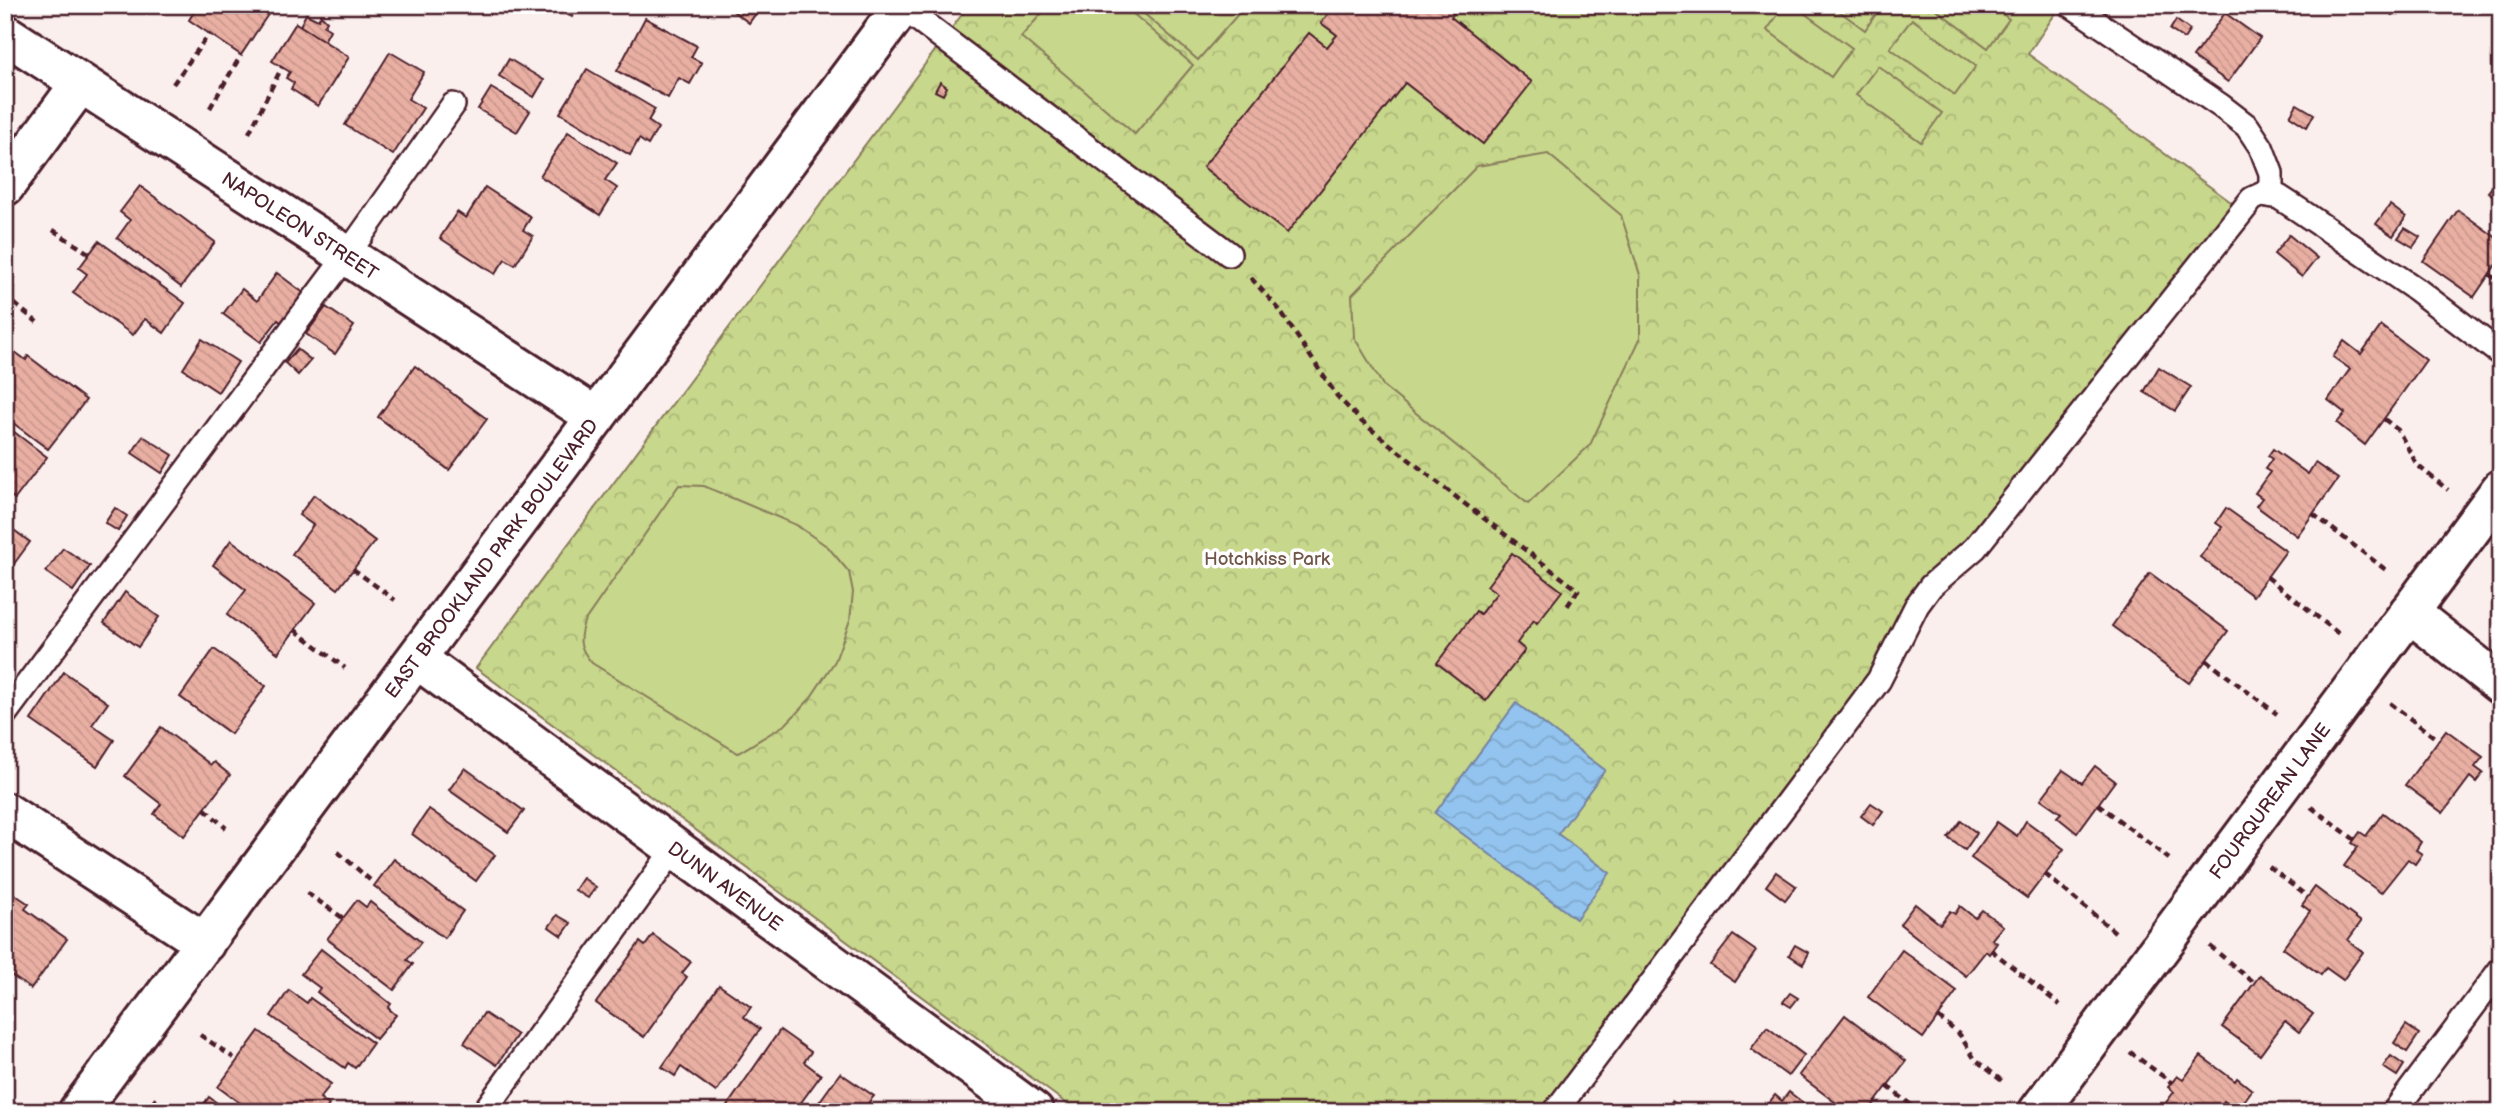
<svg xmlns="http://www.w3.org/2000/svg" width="2506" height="1117" viewBox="0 0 2506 1117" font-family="'Balsamiq Sans',sans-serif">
	<defs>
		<pattern id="forest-crowns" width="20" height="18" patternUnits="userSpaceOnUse" patternTransform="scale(1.75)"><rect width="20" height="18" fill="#c7d78b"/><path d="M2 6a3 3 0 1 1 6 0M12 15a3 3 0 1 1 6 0" fill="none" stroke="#acb878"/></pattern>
		<pattern id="water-waves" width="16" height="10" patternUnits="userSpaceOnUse" patternTransform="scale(1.75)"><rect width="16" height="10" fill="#92c4ef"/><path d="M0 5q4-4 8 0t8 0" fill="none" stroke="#7fa8cd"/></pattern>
		<pattern id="building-back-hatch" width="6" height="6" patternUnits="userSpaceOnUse" patternTransform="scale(1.75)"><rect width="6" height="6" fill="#e9afa3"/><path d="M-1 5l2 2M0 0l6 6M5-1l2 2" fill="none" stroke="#c9968c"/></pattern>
	</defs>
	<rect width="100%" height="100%" fill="#fbefed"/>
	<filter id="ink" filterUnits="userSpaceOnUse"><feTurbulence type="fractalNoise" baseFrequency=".0143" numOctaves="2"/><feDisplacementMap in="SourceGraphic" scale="14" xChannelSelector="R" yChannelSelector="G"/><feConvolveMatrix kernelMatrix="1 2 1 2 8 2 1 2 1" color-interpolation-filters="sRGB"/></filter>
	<g filter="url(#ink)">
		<!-- forest -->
		<polygon fill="url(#forest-crowns)" stroke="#887b5b" stroke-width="2" points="969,5 2056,5 2059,8 2028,54 2235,205 1992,514 1938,569 1881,664 1545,1112 1078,1112 476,668"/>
		<!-- garden -->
		<g fill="#c7d78b" stroke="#887b5b" stroke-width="2">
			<polygon points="1049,5 1123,5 1193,65 1135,134 1021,37"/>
			<polygon points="1134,5 1246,5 1198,60"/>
			<polygon points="1785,5 1793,5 1852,48 1831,77 1767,30"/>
			<polygon points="1831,5 1882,5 1865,30"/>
			<polygon points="1930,5 1990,5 2009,19 1988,48"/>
			<polygon points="1912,19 1976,66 1955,95 1890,48"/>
			<polygon points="1878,66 1942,113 1921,142 1856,95"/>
			<polygon points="1548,154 1621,215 1640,275 1640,339 1590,445 1528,504 1384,387 1354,337 1352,295 1477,166"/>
			<path d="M 679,485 L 704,486 L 796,525 L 828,547 L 849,572 L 853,592 L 850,620 L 835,661 L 809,700 L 786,724 L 738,753 L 592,663 C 579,648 578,640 584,622 Z"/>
		</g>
		<!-- water -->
		<polygon fill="url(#water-waves)" stroke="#7582a1" stroke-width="2" points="1516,703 1605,770 1558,834 1610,873 1576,919 1435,813"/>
		<!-- building -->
		<g fill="url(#building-back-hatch)" stroke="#4a1f2b" stroke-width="2">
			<polygon points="198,5 271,5 273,7 241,55 189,20"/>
			<polygon points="561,5 578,5 572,17 558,10"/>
			<polygon points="725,5 762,5 749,23"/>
			<polygon points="1335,5 1460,5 1451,17 1532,82 1483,144 1405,83 1287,233 1203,167 1309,33 1327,47 1337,35 1321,23"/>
			<polygon points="1469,5 1485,5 1479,13"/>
			<polygon points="2379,5 2399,5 2392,15"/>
			<polygon points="2225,13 2260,38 2228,82 2193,57"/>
			<polygon points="306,14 318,20 321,15 327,21 324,26 330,30 324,41 300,26"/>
			<polygon points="645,18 697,46 691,57 702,63 690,84 679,78 668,98 617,71"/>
			<polygon points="2176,20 2190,30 2184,39 2170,30"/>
			<polygon points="296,23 349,57 318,106 291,89 294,83 286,78 290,72 272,61"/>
			<polygon points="390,52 424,72 408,99 423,108 393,155 345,125"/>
			<polygon points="509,59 544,80 534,97 499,76"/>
			<polygon points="587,69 655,109 648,121 658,128 648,145 639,139 630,155 560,113"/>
			<polygon points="940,82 947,87 943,95 935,91"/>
			<polygon points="491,88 530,111 517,132 478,109"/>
			<polygon points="2297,104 2314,114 2307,127 2290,116"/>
			<polygon points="568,132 617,163 605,180 617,188 600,215 540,176"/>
			<polygon points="2501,175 2501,201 2488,192"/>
			<polygon points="140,186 215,242 181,287 117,238 130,220 120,212"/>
			<polygon points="485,187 531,217 523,230 533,236 515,265 505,259 495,274 440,238 457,212 466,218"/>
			<polygon points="2390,205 2406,217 2393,236 2376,224"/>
			<polygon points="2458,210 2501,241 2501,257 2474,297 2423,261"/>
			<polygon points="2405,228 2420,237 2413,247 2398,238"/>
			<polygon points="2289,235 2317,258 2302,277 2274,254"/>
			<polygon points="99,241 185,303 164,333 145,319 133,335 73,293 87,274 79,268"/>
			<polygon points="277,273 305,294 283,324 278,320 261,342 223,314 242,289 257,301"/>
			<polygon points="326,307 354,326 335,354 306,334"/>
			<polygon points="2381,326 2426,360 2365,445 2337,423 2345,413 2328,400 2350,369 2333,357 2344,341 2361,354"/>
			<polygon points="202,339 238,362 218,392 183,369"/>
			<polygon points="297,349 311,360 298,375 285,363"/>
			<polygon points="15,352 26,360 28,356 86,400 48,449 5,417 5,365"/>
			<polygon points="415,366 487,419 449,470 378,417"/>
			<polygon points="2159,367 2191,387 2175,411 2144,392"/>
			<polygon points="5,425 47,457 15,499 5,492"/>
			<polygon points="143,436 173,455 162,473 132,453"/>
			<polygon points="2273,449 2308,474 2315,463 2338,479 2297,536 2256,506 2262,498 2255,493 2270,472 2265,469 2272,459 2268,456"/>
			<polygon points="314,495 375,541 338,589 292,554 313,525 299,515"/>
			<polygon points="115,508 127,516 118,531 105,523"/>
			<polygon points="2226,508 2286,551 2253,596 2200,557 2222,527 2216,523"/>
			<polygon points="5,514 11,518 7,525 30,542 8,572 5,570"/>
			<polygon points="231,540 315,603 278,653 227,615 246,590 213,565"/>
			<polygon points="63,548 90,566 73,591 46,572"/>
			<polygon points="1512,553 1562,591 1537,623 1534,620 1517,643 1525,650 1486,701 1437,663 1476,611 1480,614 1497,593 1487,586"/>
			<polygon points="2150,573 2228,631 2189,683 2112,626"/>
			<polygon points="125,592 159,617 138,647 104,623"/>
			<polygon points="214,649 266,686 231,734 180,697"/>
			<polygon points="64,672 108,703 92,725 114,740 97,766 31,720"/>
			<polygon points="161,727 211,765 214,762 230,775 184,836 154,814 161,804 125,776"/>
			<polygon points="2446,730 2483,757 2475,767 2483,773 2476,782 2470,777 2443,813 2405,785"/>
			<polygon points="2095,766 2115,781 2077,833 2057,817 2061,813 2041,799 2063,770 2082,783"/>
			<polygon points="465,768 524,811 508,832 449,790"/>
			<polygon points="1871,803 1883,811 1873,825 1861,816"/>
			<polygon points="429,809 495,855 476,881 412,834"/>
			<polygon points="2383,813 2421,842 2416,850 2422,854 2415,864 2408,859 2381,893 2344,866 2358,847 2352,843 2360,832 2366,836"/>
			<polygon points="1961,821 1977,833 1965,850 1948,838"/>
			<polygon points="2026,821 2064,849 2027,898 1971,858 1997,822 2017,836"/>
			<polygon points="394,859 463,911 444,938 374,886"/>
			<polygon points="1776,872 1796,886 1785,900 1766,886"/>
			<polygon points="583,878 596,887 588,898 575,890"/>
			<polygon points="2315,887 2361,922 2348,940 2363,952 2343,980 2326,968 2321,975 2283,948 2310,911 2302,905"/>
			<polygon points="5,888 29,904 25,909 67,939 31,989 5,971"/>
			<polygon points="357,900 366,907 370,902 421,942 407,960 413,964 394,990 327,939"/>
			<polygon points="1915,904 1940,924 1950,911 1955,914 1960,906 1975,918 1982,910 2003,926 1992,939 1997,943 1989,954 1986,951 1966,976 1900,924"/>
			<polygon points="557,915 571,923 562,936 549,927"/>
			<polygon points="653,935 691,962 682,973 687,977 644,1037 596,1003 640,942 645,946"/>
			<polygon points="1733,935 1756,951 1735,982 1710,965"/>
			<polygon points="1795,945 1809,953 1803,964 1789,955"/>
			<polygon points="321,949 391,1004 388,1008 396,1015 376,1039 317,992 320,988 301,974"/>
			<polygon points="1902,950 1957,991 1923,1038 1868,997"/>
			<polygon points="2260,975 2313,1014 2299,1032 2285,1021 2260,1055 2222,1027"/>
			<polygon points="719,985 751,1007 744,1017 760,1029 716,1092 681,1067 675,1076 662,1067"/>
			<polygon points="289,990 307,1003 310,998 373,1043 355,1068 348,1063 345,1068 271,1016"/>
			<polygon points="1790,993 1798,998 1791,1007 1783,1002"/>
			<polygon points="484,1013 517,1035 497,1065 464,1043"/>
			<polygon points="1845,1015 1906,1061 1868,1112 1848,1112 1799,1075"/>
			<polygon points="2406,1025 2419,1034 2407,1052 2394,1043"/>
			<polygon points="1767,1027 1804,1055 1788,1076 1751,1049"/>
			<polygon points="780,1030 811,1052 804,1062 821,1075 794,1112 723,1112"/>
			<polygon points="259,1031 331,1084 320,1098 329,1105 324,1112 252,1112 218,1087"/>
			<polygon points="2201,1056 2235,1081 2237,1078 2252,1090 2237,1111 2224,1101 2217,1112 2165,1112 2161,1109 2174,1092 2168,1087 2177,1076 2183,1080"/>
			<polygon points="2391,1056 2404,1065 2397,1076 2383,1067"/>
			<polygon points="840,1073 874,1096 864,1108 870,1112 812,1112"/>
			<polygon points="1789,1092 1815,1112 1779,1112 1768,1104 1775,1095 1782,1101"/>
			<polygon points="209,1097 229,1112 198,1112"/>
			<polygon points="1672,1101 1687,1112 1664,1112"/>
		</g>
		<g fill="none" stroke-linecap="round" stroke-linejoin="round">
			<!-- lane casing -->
			<g stroke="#4a1f2b" stroke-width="28">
				<g id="lane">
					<polyline points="2071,5 2221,106 2247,126 2261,147 2271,173 2271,195"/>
					<polyline points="902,7 1229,254"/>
					<polyline points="5,714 347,255 453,105"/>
					<polyline points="484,1112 675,848"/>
					<polyline points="1555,1112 1879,680 1917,605 1931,586 1975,548 2252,199 2263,194 2279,197 2299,210 2417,290 2501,354"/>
					<polyline points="2394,1112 2501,969"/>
				</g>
			</g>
			<!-- street casing -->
			<g stroke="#4a1f2b" stroke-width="44">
				<g id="street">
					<path id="s1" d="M 5,34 L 596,417"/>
					<polyline points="5,186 80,84"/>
					<polyline points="2409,612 2501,685"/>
					<path id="s2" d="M 417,659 L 1034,1112"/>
					<polyline points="5,812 205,943"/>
					<path id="s3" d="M 2038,1112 L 2501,489"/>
				</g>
			</g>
			<!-- secondary casing -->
			<g stroke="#4a1f2b" stroke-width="44">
				<g id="secondary">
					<path id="s4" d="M 78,1112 L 903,5"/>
				</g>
			</g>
			<!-- path -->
			<g stroke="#4a1f2b" stroke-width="4.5" stroke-dasharray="7 5" stroke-linecap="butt">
				<polyline points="173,84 209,34"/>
				<polyline points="210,108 241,55"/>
				<polyline points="249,133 282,67"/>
				<polyline points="53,230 90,254"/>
				<polyline points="2489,274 2501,283"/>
				<polyline points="1251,278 1278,308 1337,396 1362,422 1461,501 1578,590 1566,608"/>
				<polyline points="5,296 37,322"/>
				<polyline points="2384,419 2398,430 2417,465 2448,490"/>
				<polyline points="2313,514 2386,570"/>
				<polyline points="353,569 395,600"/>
				<polyline points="2267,577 2339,634"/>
				<polyline points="295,630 345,668"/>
				<polyline points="2206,660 2277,714"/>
				<polyline points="2390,703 2438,740"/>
				<polyline points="2098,804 2169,859"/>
				<polyline points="2311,807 2355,840"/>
				<polyline points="205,809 226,828"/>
				<polyline points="338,852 370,880"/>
				<polyline points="2269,867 2308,897"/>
				<polyline points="2045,874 2115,932"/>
				<polyline points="307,893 343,918"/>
				<polyline points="2210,946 2254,983"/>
				<polyline points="1991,950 2060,1005"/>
				<polyline points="1938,1017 1960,1035 1974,1058 2002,1081"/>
				<polyline points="200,1035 234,1058"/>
				<polyline points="2130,1052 2172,1083"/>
				<polyline points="1887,1086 1920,1112"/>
				<polyline points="153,1099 169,1112"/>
			</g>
			<!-- lane -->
			<use href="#lane" stroke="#fff" stroke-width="23"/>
			<!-- street -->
			<use href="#street" stroke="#fff" stroke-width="38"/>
			<!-- secondary -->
			<use href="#secondary" stroke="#fff" stroke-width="38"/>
		</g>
	</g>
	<g text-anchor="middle" stroke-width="7" stroke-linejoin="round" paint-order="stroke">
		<!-- street labels -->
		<g font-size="19" fill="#4a1f2b" stroke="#fff">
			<text dy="7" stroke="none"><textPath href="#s1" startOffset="352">NAPOLEON STREET</textPath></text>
			<text dy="7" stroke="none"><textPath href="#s4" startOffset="691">EAST BROOKLAND PARK BOULEVARD</textPath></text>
			<text dy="7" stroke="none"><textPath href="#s3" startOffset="388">FOURQUREAN LANE</textPath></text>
			<text dy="7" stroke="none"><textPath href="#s2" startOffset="383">DUNN AVENUE</textPath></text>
		</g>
		<!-- park labels -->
		<g font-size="19" fill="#705648" stroke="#fff">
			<text x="1267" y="565">Hotchkiss Park</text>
		</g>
	</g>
	<!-- margin -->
	<rect width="2506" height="1117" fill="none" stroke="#fff" stroke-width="28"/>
	<rect x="14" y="14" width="2478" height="1089" fill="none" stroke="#4a1f2b" stroke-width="2.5" filter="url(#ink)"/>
</svg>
